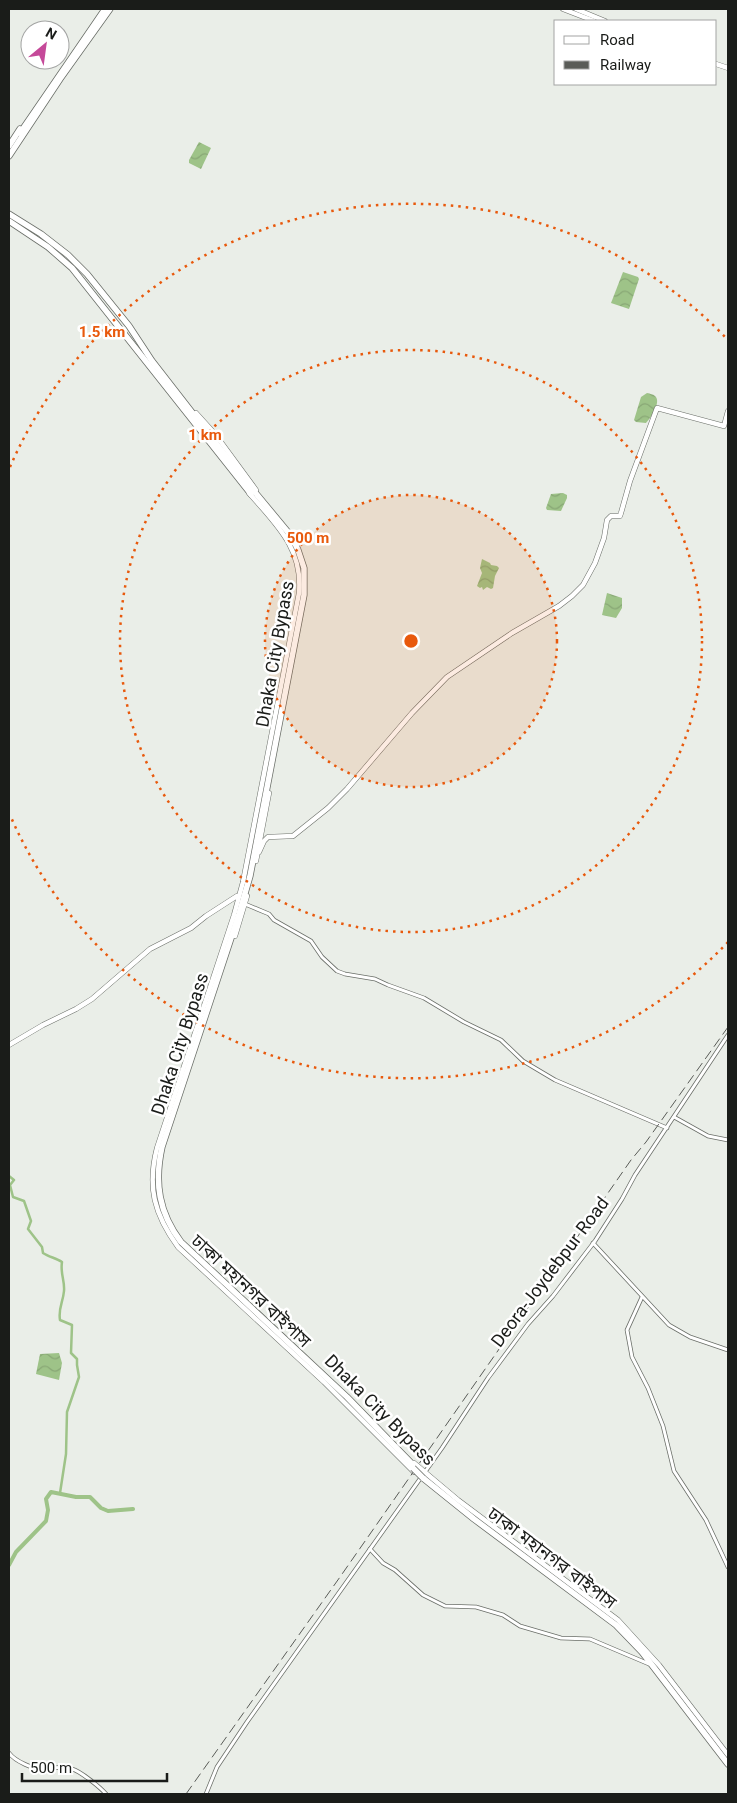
<svg xmlns="http://www.w3.org/2000/svg" width="737" height="1803" viewBox="0 0 737 1803" font-family="Roboto,'Noto Sans Bengali',sans-serif">
	<defs>
		<pattern id="water-waves" width="16" height="10" patternUnits="userSpaceOnUse" patternTransform="scale(1.25)"><rect width="16" height="10" fill="#9ec388"/><path d="M0 5q4-4 8 0t8 0" fill="none" stroke="#88a775"/></pattern>
	</defs>
	<rect width="100%" height="100%" fill="#eaeee8"/>
	<!-- water -->
	<g fill="url(#water-waves)">
		<polygon points="199,142 211,148 201,169 189,163 189,160"/>
		<polygon points="623,272 638,277 639,279 629,309 611,303"/>
		<path d="M 647,393 C 650,394 653,394 655,396 C 662,402 650,419 646,423 L 636,422 L 634,420 L 641,397 Z"/>
		<polygon points="563,493 567,495 567,498 561,511 547,510 546,508 551,494"/>
		<polygon points="482,559 490,563 491,565 497,566 499,568 495,576 493,588 491,589 487,587 483,590 482,587 480,588 477,586 482,573 480,568"/>
		<polygon points="607,593 622,598 622,608 616,618 602,615"/>
		<polygon points="59,1353 62,1363 59,1380 36,1374 40,1354"/>
	</g>
	<g fill="none" stroke-linecap="round" stroke-linejoin="round">
		<!-- canal -->
		<g stroke="#9ec388" stroke-width="2.5">
			<path d="M 9,1176 L 14,1180 L 10,1185 L 13,1197 L 24,1201 L 31,1221 L 28,1229 L 42,1247 L 43,1253 C 49,1257 56,1258 62,1262 C 60,1273 65,1281 64,1291 C 63,1303 58,1308 60,1320 L 72,1325 L 71,1353 L 77,1359 L 77,1365 L 79,1377 L 67,1412 L 66,1454 L 60,1493"/>
			<polyline points="51,1492 76,1497 90,1497 101,1508 108,1511 133,1509"/>
		</g>
		<!-- river -->
		<polyline stroke="#9ec388" stroke-width="4" points="9,1565 16,1552 46,1521 48,1510 46,1499 51,1492 76,1497 90,1497 101,1508 108,1511 133,1509"/>
		<!-- minor casing -->
		<g stroke="#6a6e68" stroke-width="4.5">
			<g id="minor">
				<polyline points="245,904 269,914 274,920 311,941 322,957 337,971 345,974 375,979 388,985 424,998 464,1022 501,1040 523,1061 555,1080 667,1128"/>
				<polyline points="674,1117 708,1136 728,1140"/>
				<polyline points="593,1243 669,1325 690,1337 728,1350"/>
				<polyline points="642,1297 627,1330 632,1357 648,1388 663,1426 674,1471 706,1520 728,1567"/>
				<polyline points="370,1549 383,1563 395,1570 423,1595 445,1606 476,1607 503,1615 520,1626 561,1638 590,1639 649,1664"/>
				<path d="M 9,1753 C 15,1761 34,1770 44,1769 C 53,1768 62,1766 72,1769 C 80,1771 100,1787 106,1794"/>
				<polyline points="206,1794 217,1767 247,1722 442,1448 488,1378 528,1324 553,1296 595,1241 622,1199 635,1175 728,1035"/>
			</g>
		</g>
		<!-- major casing -->
		<g stroke="#6a6e68" stroke-width="5.5">
			<g id="major">
				<polyline points="563,9 594,21"/>
				<polyline points="576,9 605,21"/>
				<polyline points="716,64 728,68"/>
				<polyline points="196,413 215,434 256,490"/>
				<path d="M 249,493 C 276,524 303,548 299,593 L 243,882 L 234,915 L 157,1148 C 147,1187 154,1214 178,1247 L 324,1382 L 414,1472"/>
				<polyline points="259,852 264,841 268,837 293,836 328,808 347,789 412,713 447,677 512,633 559,606 572,596 583,585 595,563 604,538 607,520 611,516 620,516 621,513 630,481 657,408 724,426 728,411"/>
				<polyline points="256,861 269,793"/>
				<polyline points="235,936 247,896"/>
				<polyline points="9,1045 43,1025 76,1009 92,999 150,949 191,928 206,916 237,896 239,896"/>
				<polyline points="414,1463 458,1500 618,1620 659,1665 728,1755"/>
			</g>
		</g>
		<!-- highway casing -->
		<g stroke="#6a6e68" stroke-width="7">
			<g id="highway">
				<polyline points="20,133 105,9"/>
				<polyline points="9,146 20,129"/>
				<polyline points="9,156 60,79 110,9"/>
				<path d="M 9,214 L 41,234 L 68,255 L 87,274 L 129,326 L 152,361 L 239,473 L 292,537 L 298,550 L 304,568 L 304,595 L 250,876 L 239,914 L 162,1147 C 154,1183 159,1213 181,1242 L 347,1397 L 415,1467"/>
				<polyline points="9,221 48,247 72,268 251,494"/>
				<polyline points="423,1478 474,1519 616,1625 642,1652 728,1764"/>
			</g>
		</g>
		<!-- minor -->
		<use href="#minor" stroke="#fff" stroke-width="3"/>
		<!-- major -->
		<use href="#major" stroke="#fff" stroke-width="4.5"/>
		<!-- highway -->
		<use href="#highway" stroke="#fff" stroke-width="5.5"/>
		<!-- rail -->
		<polyline stroke="#5a5c58" stroke-width="1" stroke-dasharray="10 5" stroke-linecap="butt" points="186,1794 340,1577 631,1160 646,1142 728,1027"/>
		<!-- highway-bridge casing -->
		<g stroke="#6a6e68" stroke-width="7" stroke-linecap="butt">
			<polyline id="highway-bridge" points="413,1468 423,1478"/>
		</g>
		<!-- highway-bridge -->
		<use href="#highway-bridge" stroke="#fff" stroke-width="5.5"/>
	</g>
	<!-- distance rings -->
	<circle cx="411" cy="641" r="146" fill="#e8590c" fill-opacity=".12"/>
	<g fill="none" stroke="#e8590c" stroke-width="2.5" stroke-dasharray="2.5 5">
		<circle cx="411" cy="641" r="146"/>
		<circle cx="411" cy="641" r="291"/>
		<path d="M728 942A437 437 0 0 1 10 815M10 467A437 437 0 0 1 728 340"/>
	</g>
	<g text-anchor="middle" stroke-width="5" stroke-linejoin="round" paint-order="stroke">
		<!-- street labels -->
		<g font-size="18" fill="#1a1c19" stroke="#fff">
			<text transform="translate(275 654) rotate(-80)" y="6">Dhaka City Bypass</text>
			<text transform="translate(180 1044) rotate(-72)" y="6">Dhaka City Bypass</text>
			<text transform="translate(550 1272) rotate(-53)" y="6">Deora-Joydebpur Road</text>
			<text transform="translate(251 1291) rotate(43)" y="6">ঢাকা মহানগর বাইপাস</text>
			<text transform="translate(380 1410) rotate(45)" y="6">Dhaka City Bypass</text>
			<text transform="translate(552 1558) rotate(37)" y="6">ঢাকা মহানগর বাইপাস</text>
		</g>
	</g>
	<circle cx="411" cy="641" r="8" fill="#e8590c" stroke="#fff" stroke-width="2.5"/>
	<g font-size="15" text-anchor="middle" font-weight="bold" fill="#e8590c" stroke="#fff" stroke-width="5" stroke-linejoin="round" paint-order="stroke">
		<text x="102" y="337">1.5 km</text>
		<text x="205" y="440">1 km</text>
		<text x="308" y="543">500 m</text>
	</g>
	<!-- border -->
	<rect width="737" height="1803" fill="none" stroke="#1a1c19" stroke-width="20"/>
	<!-- legend -->
	<rect x="554" y="20" width="162" height="65" fill="#ffffff" stroke="#a3a4a3"/>
	<rect x="564" y="36" width="25" height="8" fill="#ffffff" stroke="#a3a4a3"/>
	<text x="600" y="45" font-size="15" fill="#1a1c19">Road</text>
	<rect x="564" y="61" width="25" height="8" fill="#5a5c58" stroke="#a3a4a3"/>
	<text x="600" y="70" font-size="15" fill="#1a1c19">Railway</text>
	<!-- north arrow -->
	<g transform="translate(45 45) rotate(29)"><circle r="24" fill="#ffffff" stroke="#a3a4a3"/>
	<path d="M0-4L9 19L0 12L-9 19Z" fill="#c54999"/>
	<text y="-8" font-size="14" font-weight="bold" text-anchor="middle" fill="#1a1c19">N</text>
	</g>
	<!-- scale -->
	<path d="M22 1773v8h145v-8" fill="none" stroke="#1a1c19" stroke-width="2.5"/>
	<text x="30" y="1773" font-size="15" fill="#1a1c19" stroke="#ffffff" stroke-width="4" paint-order="stroke">500 m</text>
</svg>
